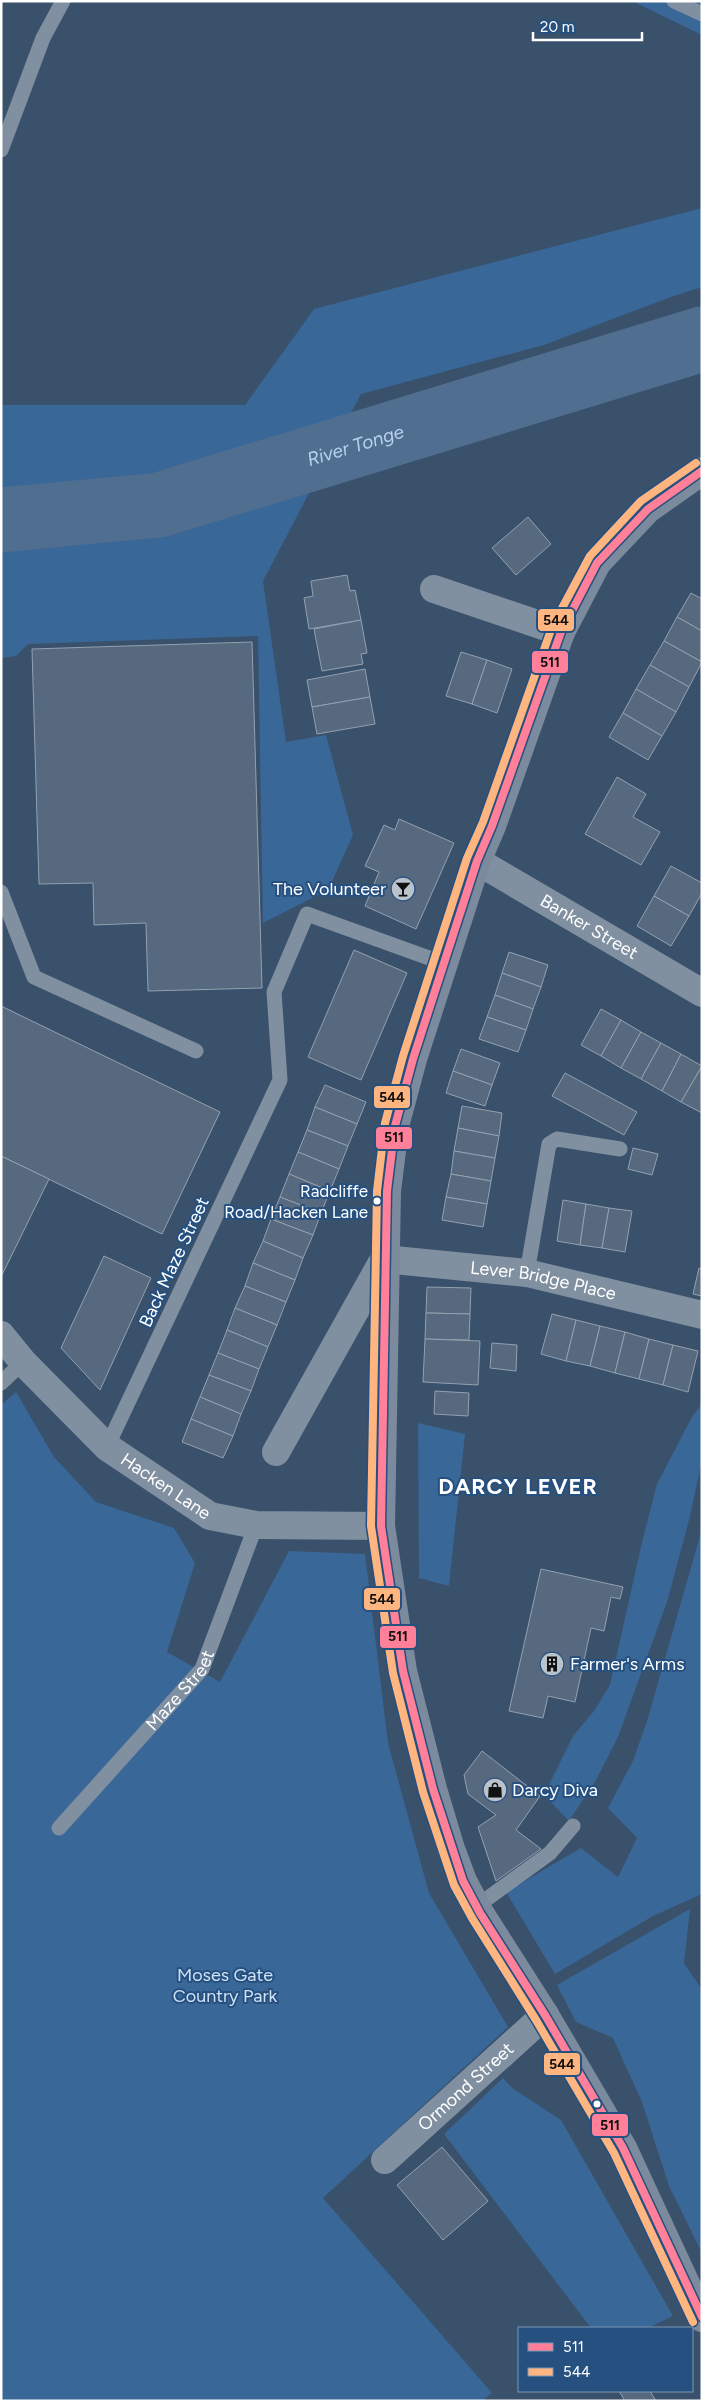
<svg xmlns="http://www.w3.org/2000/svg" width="703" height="2402" viewBox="0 0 703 2402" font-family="Figtree,sans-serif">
	<rect width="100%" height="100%" fill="#3a516b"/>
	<!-- green -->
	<g fill="#396797">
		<polygon points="632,1 702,1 702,35"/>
		<polygon points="702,208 702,287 671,297 544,345 361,394 263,581 286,742 326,735 353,835 328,890 263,923 258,636 28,644 16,656 1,658 1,405 245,405 314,309"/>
		<polygon points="16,1392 54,1457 96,1502 174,1528 195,1563 167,1652 220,1682 289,1551 365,1554 388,1743 429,1893 508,2027 323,2198 492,2393 482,2401 1,2401 1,1405"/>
		<polygon points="702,1404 702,1461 689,1520 667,1602 618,1737 595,1782 569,1821 544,1795 573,1736 594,1711 610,1685 643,1538 657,1484 692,1417"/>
		<polygon points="418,1423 465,1434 449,1586 419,1578"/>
		<polygon points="702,1529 702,1894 653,1916 555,1974 506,1892 581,1848 618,1877 637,1838 608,1808 633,1761 647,1721"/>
		<polygon points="690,1909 684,1963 702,1990 702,2253 669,2186 642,2102 613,2038 576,2022 557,1985"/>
		<polygon points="503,2078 512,2088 561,2120 673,2316 648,2328 591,2328 444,2134"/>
	</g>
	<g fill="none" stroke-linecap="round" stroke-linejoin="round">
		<!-- river -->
		<path stroke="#506e90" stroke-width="65" id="s1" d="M 1,520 L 159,505 L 702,339"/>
	</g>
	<!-- building -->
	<g fill="#57697e" stroke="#93a1b0">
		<polygon points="528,517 551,544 516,575 492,548"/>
		<polygon points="347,575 350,591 355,590 361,620 309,629 304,598 313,596 311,581"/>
		<polygon points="691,593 702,599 702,631 677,617"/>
		<polygon points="677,617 702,631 702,662 664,641"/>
		<polygon points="361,620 367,653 361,654 363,664 322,671 314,629"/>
		<polygon points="664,641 702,662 689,687 650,665"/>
		<polygon points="252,642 262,988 148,991 146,923 94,925 93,883 39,884 32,649"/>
		<polygon points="461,652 487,660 472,704 446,696"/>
		<polygon points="487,660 512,669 497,713 472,704"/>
		<polygon points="650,665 689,687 676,712 636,689"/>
		<polygon points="365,669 370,697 312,707 307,680"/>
		<polygon points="636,689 676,712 662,736 623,713"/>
		<polygon points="370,697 375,724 317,734 312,707"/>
		<polygon points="623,713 662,736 648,760 609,737"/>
		<polygon points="617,777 646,794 633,817 660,832 641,865 585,834"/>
		<polygon points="399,819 454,843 416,929 365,906 379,872 365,866 384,825 395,830"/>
		<polygon points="671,866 702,883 702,893 689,916 654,896"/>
		<polygon points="654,896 689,916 671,946 637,926"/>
		<polygon points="354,950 407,973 361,1080 308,1057"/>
		<polygon points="509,952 548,965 541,987 502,973"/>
		<polygon points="502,973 541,987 533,1009 495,995"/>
		<polygon points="495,995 533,1009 526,1030 487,1017"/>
		<polygon points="1,1006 220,1112 162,1234 1,1156"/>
		<polygon points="601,1009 621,1020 601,1056 581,1045"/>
		<polygon points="487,1017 526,1030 518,1052 479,1039"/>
		<polygon points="621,1020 641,1032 621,1068 601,1056"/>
		<polygon points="641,1032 661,1043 641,1079 621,1068"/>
		<polygon points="661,1043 681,1054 662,1091 641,1079"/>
		<polygon points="461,1049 500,1063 492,1085 453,1071"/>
		<polygon points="681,1054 702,1066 681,1102 662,1091"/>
		<polygon points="702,1066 702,1113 681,1102"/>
		<polygon points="453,1071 492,1085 485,1106 446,1093"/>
		<polygon points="565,1073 637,1112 624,1135 552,1096"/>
		<polygon points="325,1085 366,1102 357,1124 315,1107"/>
		<polygon points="462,1106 502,1113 499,1136 458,1128"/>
		<polygon points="315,1107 357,1124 348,1146 307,1130"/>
		<polygon points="458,1128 499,1136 495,1158 454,1151"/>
		<polygon points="307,1130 348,1146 339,1169 298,1152"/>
		<polygon points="633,1148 658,1154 652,1175 628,1169"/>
		<polygon points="454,1151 495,1158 491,1181 451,1174"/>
		<polygon points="298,1152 339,1169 330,1191 289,1174"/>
		<polygon points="1,1156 49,1179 1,1277"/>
		<polygon points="289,1174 330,1191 321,1213 280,1197"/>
		<polygon points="451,1174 491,1181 487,1204 446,1197"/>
		<polygon points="280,1197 321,1213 313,1235 271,1219"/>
		<polygon points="446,1197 487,1204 483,1227 442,1220"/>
		<polygon points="563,1200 586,1204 580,1245 557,1241"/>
		<polygon points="586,1204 609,1208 602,1248 580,1245"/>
		<polygon points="609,1208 632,1211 625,1252 602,1248"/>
		<polygon points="271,1219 313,1235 303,1258 263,1241"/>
		<polygon points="263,1241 303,1258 295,1280 253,1263"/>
		<polygon points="104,1256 151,1278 100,1390 61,1348"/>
		<polygon points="253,1263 295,1280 286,1302 245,1286"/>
		<polygon points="699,1268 702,1269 702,1296 693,1294"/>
		<polygon points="245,1286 286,1302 277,1325 235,1308"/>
		<polygon points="427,1287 471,1288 470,1314 426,1313"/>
		<polygon points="235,1308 277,1325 268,1347 227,1330"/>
		<polygon points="426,1313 470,1314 469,1340 425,1339"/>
		<polygon points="552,1314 576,1320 566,1361 541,1354"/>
		<polygon points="576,1320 600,1326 590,1366 566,1361"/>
		<polygon points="600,1326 625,1332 615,1373 590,1366"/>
		<polygon points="227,1330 268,1347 259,1369 218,1353"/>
		<polygon points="625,1332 649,1339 639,1379 615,1373"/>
		<polygon points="425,1339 480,1341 478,1385 423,1382"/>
		<polygon points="649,1339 673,1345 663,1385 639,1379"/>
		<polygon points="492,1343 517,1345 516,1371 490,1368"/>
		<polygon points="673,1345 698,1351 688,1392 663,1385"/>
		<polygon points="218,1353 259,1369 251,1391 209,1375"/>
		<polygon points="209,1375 251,1391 241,1414 200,1397"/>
		<polygon points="435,1391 469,1393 468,1416 434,1414"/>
		<polygon points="200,1397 241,1414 233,1436 191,1419"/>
		<polygon points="191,1419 233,1436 223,1458 182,1442"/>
		<polygon points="541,1569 623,1587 620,1599 611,1597 604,1631 591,1628 575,1702 548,1696 543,1718 509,1711"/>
		<polygon points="482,1751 540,1796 516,1830 541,1849 496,1881 478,1827 496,1815 468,1794 464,1775"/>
		<polygon points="442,2147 488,2201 443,2240 397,2185"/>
		<polygon points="619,2391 650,2391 656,2401 625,2401"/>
	</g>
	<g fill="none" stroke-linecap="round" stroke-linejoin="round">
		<!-- service -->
		<g stroke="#8090a1" stroke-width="15">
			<polyline points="674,1 702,14"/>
			<polyline points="1,150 43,38 63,1"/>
			<polyline points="1,892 34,977 196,1051"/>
			<polyline points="527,1273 549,1144 557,1139 620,1149"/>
			<polyline points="1,1383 23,1362"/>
			<polyline points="107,1447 280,1080 274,992 307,914 443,963"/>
			<path id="s2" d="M 59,1828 L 202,1669 L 256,1525"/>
			<polyline points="477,1906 550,1853 573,1826"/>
		</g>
		<!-- minor -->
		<g stroke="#8090a1" stroke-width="28">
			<polyline points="434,589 561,632"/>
			<path id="s3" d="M 477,861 L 702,993"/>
			<path id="s4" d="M 276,1452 L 384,1259 L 527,1273 L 702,1315"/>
			<path id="s5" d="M 385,2160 L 545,2015"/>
		</g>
		<!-- tertiary -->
		<path stroke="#8090a1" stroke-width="28" id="s6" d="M 1,1335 L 23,1362 L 107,1447 L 210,1516 L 256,1525 L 381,1526"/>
		<!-- secondary -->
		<polyline stroke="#7b8b9d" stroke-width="28" points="702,471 648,509 597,563 561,632 492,826 477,861 413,1059 395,1126 387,1191 381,1526 403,1671 433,1789 451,1849 463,1881 480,1913 545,2015 623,2148 702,2318"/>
		<!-- bus-1 casing -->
		<g stroke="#255080" stroke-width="11">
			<polyline id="bus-1" points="702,471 648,509 597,563 561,632 492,826 477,861 413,1059 395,1126 387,1191 381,1526 403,1671 433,1789 463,1881 480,1913 545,2015 623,2148 702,2317"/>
		</g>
		<!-- bus-2 casing -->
		<g stroke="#255080" stroke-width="11">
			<polyline id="bus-2" points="693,2322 614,2153 536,2020 472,1918 454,1885 423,1792 393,1673 371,1526 377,1191 385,1123 403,1056 467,858 483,822 552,627 590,556 641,501 696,463"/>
		</g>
		<!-- bus-1 -->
		<use href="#bus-1" stroke="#ff8098" stroke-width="8"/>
		<!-- bus-2 -->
		<use href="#bus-2" stroke="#ffb580" stroke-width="8"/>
	</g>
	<!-- icons -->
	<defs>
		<g id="bar-disc" transform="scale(1.25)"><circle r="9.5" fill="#bac2cb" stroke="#255080"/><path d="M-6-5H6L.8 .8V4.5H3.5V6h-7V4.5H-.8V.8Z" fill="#111"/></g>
		<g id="building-disc" transform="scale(1.25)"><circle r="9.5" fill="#bac2cb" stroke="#255080"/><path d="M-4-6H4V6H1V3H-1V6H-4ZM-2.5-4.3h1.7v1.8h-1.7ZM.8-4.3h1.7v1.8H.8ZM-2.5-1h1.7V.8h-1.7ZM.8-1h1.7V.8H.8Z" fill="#111"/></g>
		<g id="shop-disc" transform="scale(1.25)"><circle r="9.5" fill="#bac2cb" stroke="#255080"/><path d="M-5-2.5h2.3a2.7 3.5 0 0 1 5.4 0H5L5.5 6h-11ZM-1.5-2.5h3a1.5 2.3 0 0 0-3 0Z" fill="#111"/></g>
	</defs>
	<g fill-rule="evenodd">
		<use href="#bar-disc" x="403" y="889"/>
		<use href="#building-disc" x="552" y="1664"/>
		<use href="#shop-disc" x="495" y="1790"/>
	</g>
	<!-- markers -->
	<g fill="#fff" stroke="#255080" stroke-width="2">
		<circle cx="377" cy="1201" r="4.5"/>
		<circle cx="597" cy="2104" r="4.5"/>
	</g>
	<g text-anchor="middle" stroke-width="4" stroke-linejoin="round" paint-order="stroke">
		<!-- bus labels -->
		<g font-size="17" fill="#fff" stroke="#255080" text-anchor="end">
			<text x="368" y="1197">Radcliffe<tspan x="368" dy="21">Road/Hacken Lane</tspan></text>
		</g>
		<!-- poi labels -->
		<g font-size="18" fill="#fff" stroke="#255080" text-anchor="start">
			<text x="386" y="895" text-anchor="end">The Volunteer</text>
			<text x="570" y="1670">Farmer's Arms</text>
			<text x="512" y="1796">Darcy Diva</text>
		</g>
		<!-- street labels -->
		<g font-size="18" fill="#fff" stroke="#255080">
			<text dy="6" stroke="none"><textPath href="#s3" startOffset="130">Banker Street</textPath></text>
			<text transform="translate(174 1262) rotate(-65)" y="6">Back Maze Street</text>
			<text dy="6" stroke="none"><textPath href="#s4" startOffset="382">Lever Bridge Place</textPath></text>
			<text dy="6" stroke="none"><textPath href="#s6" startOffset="225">Hacken Lane</textPath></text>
			<text dy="6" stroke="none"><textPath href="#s2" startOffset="184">Maze Street</textPath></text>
			<text dy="6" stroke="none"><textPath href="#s5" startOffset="109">Ormond Street</textPath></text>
		</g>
		<!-- park labels -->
		<g font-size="18" fill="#cfe2f5" stroke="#255080">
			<text x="225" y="1981">Moses Gate<tspan x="225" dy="21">Country Park</tspan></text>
		</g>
		<!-- water labels -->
		<g font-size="19" font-style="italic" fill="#b7d2ee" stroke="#255080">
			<text dy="7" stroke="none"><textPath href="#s1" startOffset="364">River Tonge</textPath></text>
		</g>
		<!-- district labels -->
		<g font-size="22" font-weight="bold" letter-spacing="1" fill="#fff" stroke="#255080">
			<text x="518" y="1494">DARCY LEVER</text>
		</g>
	</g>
	<g stroke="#255080" stroke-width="2">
		<rect x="537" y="608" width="38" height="24" rx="5" fill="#ffb580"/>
		<rect x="531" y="650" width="38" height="24" rx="5" fill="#ff8098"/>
		<rect x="373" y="1085" width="38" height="24" rx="5" fill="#ffb580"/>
		<rect x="375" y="1126" width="38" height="24" rx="5" fill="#ff8098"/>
		<rect x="363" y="1587" width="38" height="24" rx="5" fill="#ffb580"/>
		<rect x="379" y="1625" width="38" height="24" rx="5" fill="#ff8098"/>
		<rect x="543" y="2052" width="38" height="24" rx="5" fill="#ffb580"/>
		<rect x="591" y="2113" width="38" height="24" rx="5" fill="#ff8098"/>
	</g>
	<g font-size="14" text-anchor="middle" font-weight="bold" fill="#111">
		<text x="556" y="625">544</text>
		<text x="550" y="667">511</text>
		<text x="392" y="1102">544</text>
		<text x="394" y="1142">511</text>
		<text x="382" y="1604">544</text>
		<text x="398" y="1641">511</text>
		<text x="562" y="2069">544</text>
		<text x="610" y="2130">511</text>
	</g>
	<!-- border -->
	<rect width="703" height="2402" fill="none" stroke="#ffffff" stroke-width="5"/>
	<!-- legend -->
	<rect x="518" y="2327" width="175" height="65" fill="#255080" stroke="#7c96b3"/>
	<rect x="528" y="2343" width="25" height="8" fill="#ff8098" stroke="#7c96b3"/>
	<text x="563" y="2352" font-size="15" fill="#ffffff">511</text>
	<rect x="528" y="2368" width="25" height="8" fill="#ffb580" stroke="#7c96b3"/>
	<text x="563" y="2377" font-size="15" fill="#ffffff">544</text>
	<!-- scale -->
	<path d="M533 32v8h109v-8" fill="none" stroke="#ffffff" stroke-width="2.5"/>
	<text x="540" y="32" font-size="15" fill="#ffffff" stroke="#255080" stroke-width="4" paint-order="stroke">20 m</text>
</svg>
